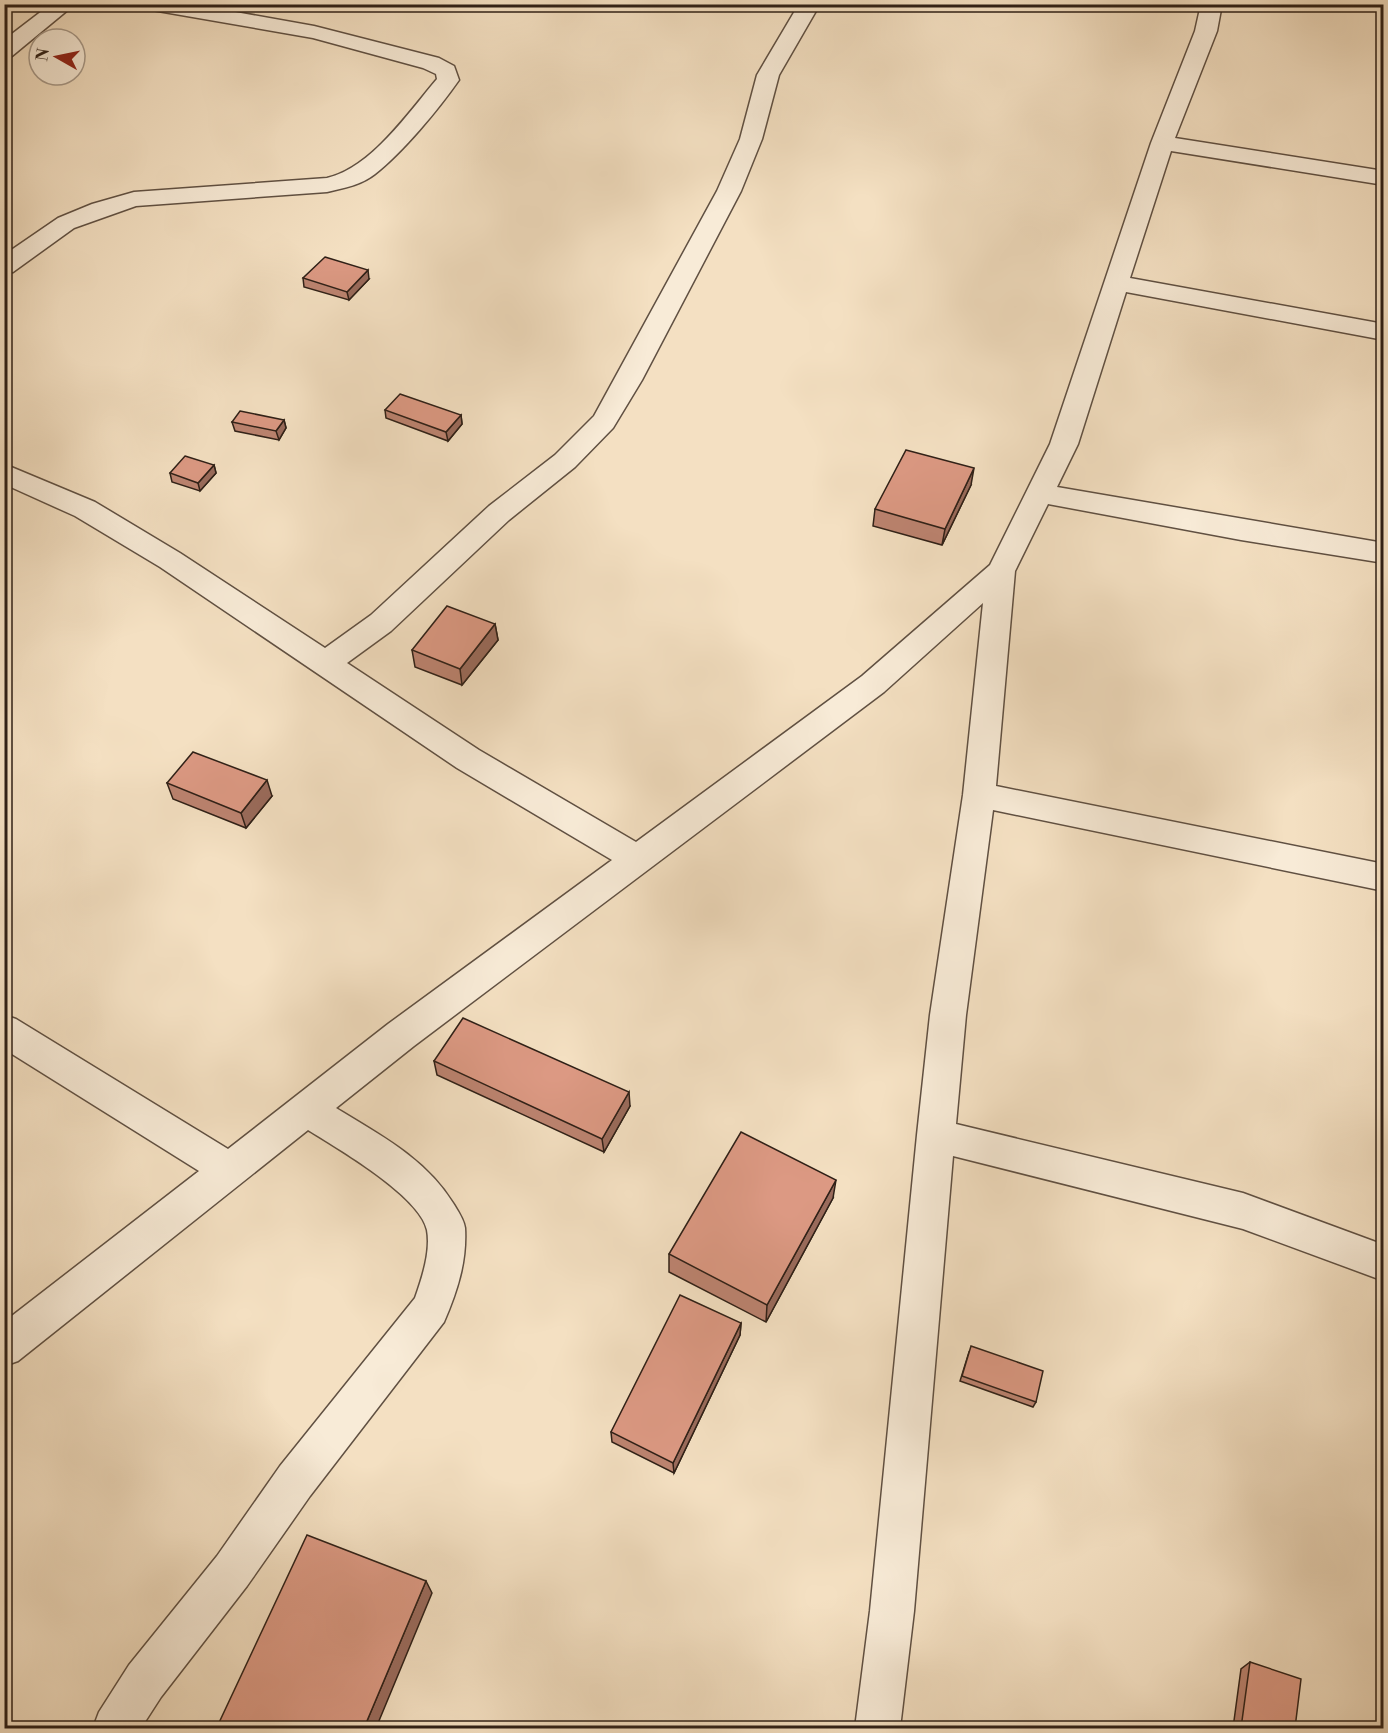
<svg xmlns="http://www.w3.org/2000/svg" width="1388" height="1733" viewBox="0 0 1388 1733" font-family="'Libre Bodoni',serif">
	<rect width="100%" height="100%" fill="#f4e0c2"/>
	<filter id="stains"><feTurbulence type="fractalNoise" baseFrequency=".00333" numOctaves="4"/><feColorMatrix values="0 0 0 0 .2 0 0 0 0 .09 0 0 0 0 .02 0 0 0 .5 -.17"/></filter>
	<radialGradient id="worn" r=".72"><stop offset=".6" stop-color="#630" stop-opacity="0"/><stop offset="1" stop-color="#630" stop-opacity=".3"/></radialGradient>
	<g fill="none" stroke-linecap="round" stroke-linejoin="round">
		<!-- street casing -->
		<g stroke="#605042" stroke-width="3">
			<g id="street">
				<polygon points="51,4 75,4 12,56 4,57 4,40"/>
				<path d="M 142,4 L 191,4 L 314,26 L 439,58 L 454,66 L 459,80 C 438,110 403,152 375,174 C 361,185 344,188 327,192 L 136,206 L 74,228 L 13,272 L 4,274 L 4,255 L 58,218 L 92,204 L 134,192 L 327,178 C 371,168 408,113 437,79 L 436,74 L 423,68 L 313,38 L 152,10 L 145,8 Z"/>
				<path d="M 799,4 L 820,4 L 779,75 L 762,139 L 741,191 L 642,380 L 613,428 L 575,467 L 509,520 L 391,631 L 347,663 L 479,750 L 636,842 L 862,676 L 990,565 L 1050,444 L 1151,143 L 1195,31 L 1201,4 L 1222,4 L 1217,31 L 1175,138 L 1384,171 L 1384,185 L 1171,151 L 1130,278 L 1384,324 L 1384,340 L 1126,292 L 1078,444 L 1057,487 L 1384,543 L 1384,563 L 1241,540 L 1048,504 L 1015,571 L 996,786 L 1384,864 L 1384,891 L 993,810 L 966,1015 L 956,1124 L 1243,1193 L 1384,1245 L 1384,1281 L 1243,1229 L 953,1156 L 914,1611 L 900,1728 L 855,1728 L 870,1611 L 917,1135 L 930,1015 L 963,795 L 983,603 L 884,692 L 414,1046 L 336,1108 C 380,1135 425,1158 453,1203 C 458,1211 464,1220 465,1228 C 467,1262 457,1292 444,1322 L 310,1496 L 247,1586 L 161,1697 L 141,1728 L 93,1728 L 99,1712 L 129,1665 L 217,1556 L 280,1466 L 415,1298 C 422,1278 431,1251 427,1230 C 420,1196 337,1148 308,1130 L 18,1361 L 4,1366 L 4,1322 L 199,1171 L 4,1049 L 4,1015 L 16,1019 L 228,1149 L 388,1024 L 612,860 L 457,768 L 160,567 L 75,516 L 4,484 L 4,464 L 95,502 L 180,553 L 325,648 L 371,615 L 489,506 L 555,455 L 594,416 L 717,191 L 740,139 L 757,75 Z"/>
			</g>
		</g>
		<!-- street -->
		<use href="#street" fill="#f8ebd7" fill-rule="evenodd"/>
	</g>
	<!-- wall -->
	<g fill="#bd8471" stroke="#2f2017" stroke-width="1.5">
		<polygon points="303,278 369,279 349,300 304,287"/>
		<polygon points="385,410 461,415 462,424 448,441 386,418"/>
		<polygon points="284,420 286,428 279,440 235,431 232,422"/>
		<polygon points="214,465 216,473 200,491 172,482 170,473"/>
		<polygon points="971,485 942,545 873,526 875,509"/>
		<polygon points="495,624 498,640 462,685 415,667 412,650"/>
		<polygon points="167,783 272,796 246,828 173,799"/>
		<polygon points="434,1061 630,1106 604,1152 437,1075"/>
		<polygon points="833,1198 766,1322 669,1272 669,1254"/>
		<polygon points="741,1323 740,1335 674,1473 612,1442 611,1432"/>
		<polygon points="969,1352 1036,1402 1033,1407 960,1381"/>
		<polygon points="1250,1662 1295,1728 1233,1728 1241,1669"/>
	</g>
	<!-- shaded-wall -->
	<g fill="#9a6b5c" stroke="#2f2017" stroke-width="1.5">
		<polygon points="368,270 369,279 349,300 347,292"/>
		<polygon points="461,415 462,424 448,441 446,432"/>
		<polygon points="284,420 286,428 279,440 276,431"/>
		<polygon points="214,465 216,473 200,491 198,483"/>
		<polygon points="974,468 971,485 942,545 945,529"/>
		<polygon points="495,624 498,640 462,685 460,669"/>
		<polygon points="267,780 272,796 246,828 241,813"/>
		<polygon points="629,1092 630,1106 604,1152 602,1139"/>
		<polygon points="836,1180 833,1198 766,1322 767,1305"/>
		<polygon points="741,1323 740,1335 674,1473 673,1463"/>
		<polygon points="426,1581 432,1593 376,1728 364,1728"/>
	</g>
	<!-- building -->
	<g fill="#dc9983" stroke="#2f2017" stroke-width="1.5">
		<polygon points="325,257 368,270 347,292 303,278"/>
		<polygon points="400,394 461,415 446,432 385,410"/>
		<polygon points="240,411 284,420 276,431 232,422"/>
		<polygon points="906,450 974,468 945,529 875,509"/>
		<polygon points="185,456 214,465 198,483 170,473"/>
		<polygon points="447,606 495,624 460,669 412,650"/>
		<polygon points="193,752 267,780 241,813 167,783"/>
		<polygon points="463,1018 629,1092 602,1139 434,1061"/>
		<polygon points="741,1132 836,1180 767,1305 669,1254"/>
		<polygon points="680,1295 741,1323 673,1463 611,1432"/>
		<polygon points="971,1346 1043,1371 1036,1402 962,1376"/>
		<polygon points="307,1535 426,1581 364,1728 222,1728 217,1727"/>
		<polygon points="1250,1662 1301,1679 1295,1728 1241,1728"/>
	</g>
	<!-- margin -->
	<rect width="1388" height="1733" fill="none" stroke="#f4e0c2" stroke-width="24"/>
	<rect x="6" y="6" width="1376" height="1721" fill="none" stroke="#2f2017" stroke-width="3"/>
	<rect x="12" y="12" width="1364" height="1709" fill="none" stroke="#2f2017" stroke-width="1.5"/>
	<!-- north arrow -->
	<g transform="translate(57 57) rotate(279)"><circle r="28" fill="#f8ebd7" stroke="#a89a8a" stroke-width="1.5"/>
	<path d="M0-4.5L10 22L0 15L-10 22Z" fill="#8f2418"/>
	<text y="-9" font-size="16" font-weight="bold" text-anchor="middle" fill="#2f2017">N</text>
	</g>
	<rect width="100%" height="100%" filter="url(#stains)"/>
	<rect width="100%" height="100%" fill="url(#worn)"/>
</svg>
